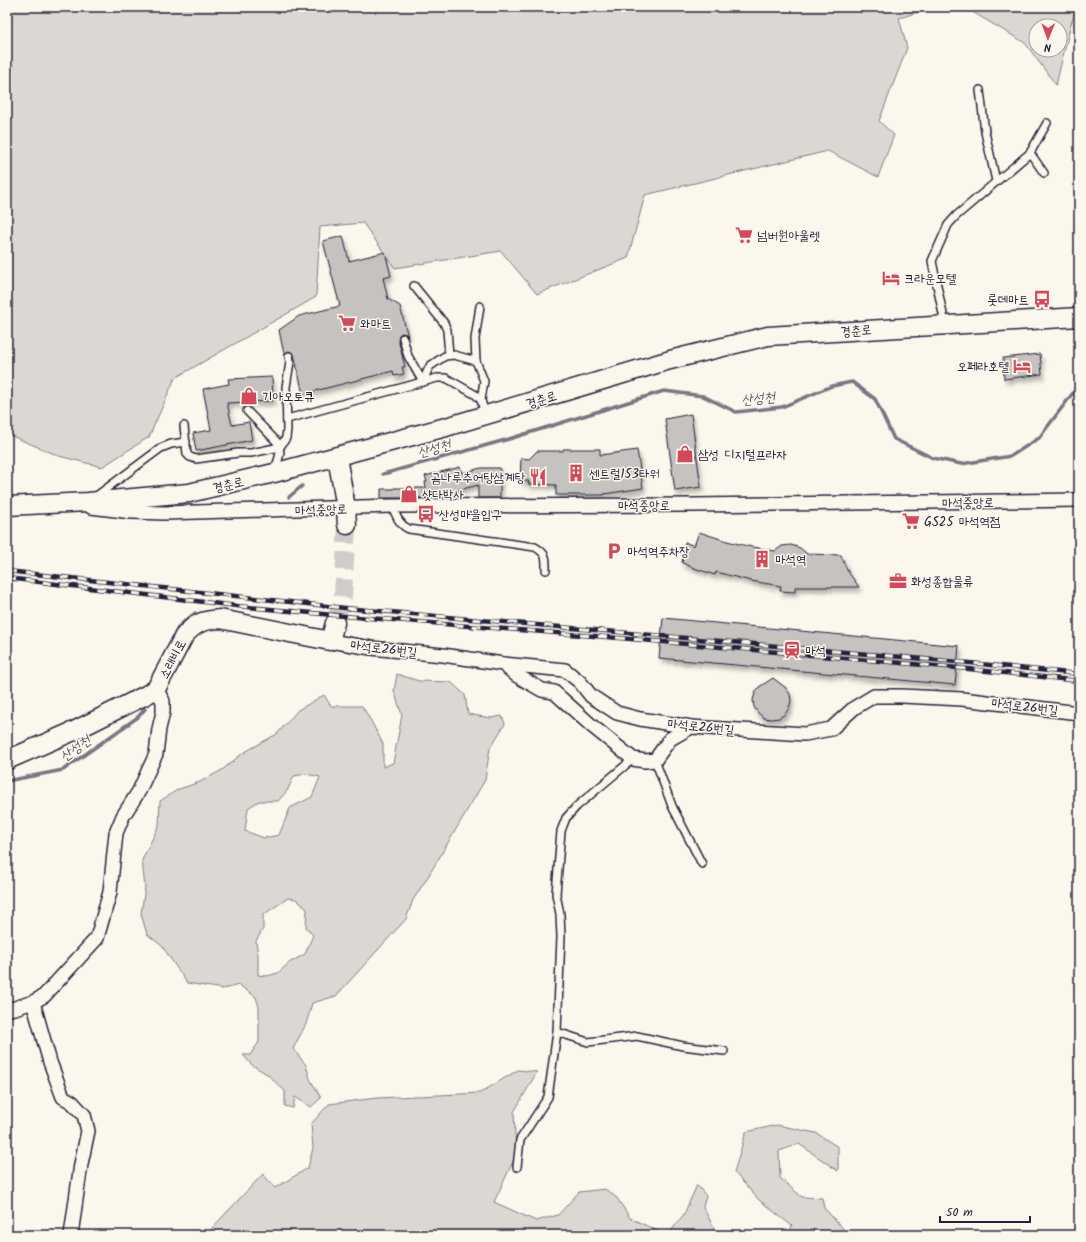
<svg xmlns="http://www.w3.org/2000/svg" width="1086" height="1242" viewBox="0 0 1086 1242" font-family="Kalam,'Poor Story',sans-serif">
	<defs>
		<filter id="shadow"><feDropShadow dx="2.5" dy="4.5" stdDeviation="2" flood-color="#0004"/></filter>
	</defs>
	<rect width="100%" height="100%" fill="#fbf7ec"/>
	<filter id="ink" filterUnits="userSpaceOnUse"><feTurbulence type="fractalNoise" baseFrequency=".025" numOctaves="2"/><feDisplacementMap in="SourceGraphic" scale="8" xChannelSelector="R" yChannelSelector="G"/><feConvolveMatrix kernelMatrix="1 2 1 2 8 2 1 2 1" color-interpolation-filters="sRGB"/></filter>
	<g filter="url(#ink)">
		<!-- green -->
		<g fill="#dbd8d3" stroke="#7e7d87" fill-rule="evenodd">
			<polygon points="7,7 935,7 899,18 907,48 879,121 894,135 878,177 828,151 645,195 628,258 537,294 501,251 395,268 363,223 320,227 316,297 175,378 149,437 102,467 59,456 7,434"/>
			<path d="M 964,7 L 1077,7 L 1071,24 L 1056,85 L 1025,43 ZM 1036,26 L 1060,26 L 1060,50 L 1036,50 Z"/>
			<path d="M 397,674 L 419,681 L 451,682 L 465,695 L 468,714 L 490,718 L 502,716 L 505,724 L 490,748 L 485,780 L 429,875 L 413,900 L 406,919 L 336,996 L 312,1003 L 306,1024 L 293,1049 L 306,1065 L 310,1079 L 321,1098 L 311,1107 L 295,1097 L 293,1108 L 285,1106 L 285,1091 L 267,1074 L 252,1065 L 243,1055 L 250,1055 L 259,1042 L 259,1007 L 256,997 L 239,985 L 223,989 L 187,983 L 162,946 L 147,934 L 141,914 L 145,888 L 142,860 L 159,825 L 160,801 L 179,789 L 200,782 L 222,770 L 243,753 L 277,734 L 298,710 L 324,695 L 331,706 L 362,706 L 371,721 L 383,744 L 383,767 L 393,763 L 402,715 L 394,691 ZM 306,774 L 320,777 L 312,797 L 290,808 L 279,835 L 264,838 L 245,831 L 248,808 L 259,801 L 278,801 L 287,791 L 294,776 ZM 288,898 L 296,899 L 307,909 L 306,927 L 313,935 L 305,954 L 289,963 L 278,973 L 267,976 L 258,975 L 258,955 L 256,941 L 263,929 L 263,915 Z"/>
			<polygon points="518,1070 537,1072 514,1112 516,1155 494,1202 536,1221 558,1215 579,1192 605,1189 617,1198 630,1218 666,1235 208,1235 212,1228 263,1174 275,1188 308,1168 313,1148 311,1124 329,1104 377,1098 480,1093"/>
			<polygon points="777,1125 816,1133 838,1147 838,1171 799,1144 779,1151 780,1178 802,1197 822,1198 824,1208 849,1235 788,1235 792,1226 759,1200 734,1172 746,1132"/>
			<polygon points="697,1185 706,1196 703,1207 714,1228 715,1235 668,1235 684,1214"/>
		</g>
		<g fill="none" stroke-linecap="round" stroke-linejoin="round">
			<!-- stream -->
			<g stroke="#787681" stroke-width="3.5">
				<polyline points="383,474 509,439 664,391 703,396 736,412 782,407 832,386 852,382 875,399 894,439 933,458 961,464 1011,456 1039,438 1079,385"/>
				<polyline points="289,497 302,486"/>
				<polyline points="175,634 179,626 195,613"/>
				<polyline points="7,781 63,770 138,717 145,709"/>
			</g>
		</g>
		<!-- building -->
		<g fill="#c6c2c0" stroke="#22223b" filter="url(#shadow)">
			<polygon points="343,236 349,261 385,252 391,276 383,278 388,299 400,306 408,337 406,334 402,333 399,335 398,339 405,367 402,367 404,374 394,376 393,371 303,394 294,354 291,352 289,351 284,354 279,330 299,316 340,306 323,241"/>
			<polygon points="1040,354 1042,374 1004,379 1003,358"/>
			<polygon points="272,377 273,401 227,403 232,425 249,422 252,440 196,451 193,433 211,430 203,389 229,384 228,379"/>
			<polygon points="691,414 701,487 675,491 665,419"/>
			<polygon points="563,449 600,449 600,455 637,450 643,488 604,494 604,495 556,495 556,485 528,484 529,481 520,481 521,458 529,459 537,451 563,451"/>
			<polygon points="460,467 462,473 481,468 500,468 500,498 478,498 478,485 428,498 381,498 381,489 394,489 394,488 426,488 425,482 427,482 425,476"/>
			<polygon points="699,532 727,541 747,546 775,551 782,546 791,545 800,548 807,554 841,555 847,570 859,587 795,587 795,592 780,591 781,586 751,581 716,572 715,575 697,569 682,563 685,542 694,546"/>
			<polygon points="663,618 959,646 955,685 659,658"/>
			<polygon points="773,678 786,688 790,694 791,701 789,708 785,714 779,718 771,719 764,718 758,713 754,707 753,700 755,693 759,687"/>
		</g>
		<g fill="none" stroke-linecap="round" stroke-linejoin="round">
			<!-- secondary-tunnel -->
			<polyline stroke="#d0ccc9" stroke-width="18" stroke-dasharray="18 9" stroke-linecap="butt" points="335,623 343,596 347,525"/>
			<!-- lane casing -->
			<g stroke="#22223b" stroke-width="10">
				<g id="lane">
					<polyline points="980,90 985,132 996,181"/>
					<polyline points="1030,153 1044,173"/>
					<polyline points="414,286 444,323 447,330 449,355"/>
					<polyline points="480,306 475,339 476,361 484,381 481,400"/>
					<polyline points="945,324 932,261 948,225 956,216 1030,153 1047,123"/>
					<polyline points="403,338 408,356 423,382"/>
					<polyline points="423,382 427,372 430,366 445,356 454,355 476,361"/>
					<path d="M 247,411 L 277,442 C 283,453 278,460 274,471"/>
					<polyline points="287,419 437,378 446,378 476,395 481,400 485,415"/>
					<polyline points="184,426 187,454 190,457 196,459 238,453 251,453 280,447 286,438 287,429 286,387 290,362 289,356"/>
					<polyline points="95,497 161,448 171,444 186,442"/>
					<path d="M 392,506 C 396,515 399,525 409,529 L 535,547 C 547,554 546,558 546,570"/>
					<polyline points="655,760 672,806 702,864"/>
					<polyline points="557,1032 588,1042 637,1036 683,1046 724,1051"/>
					<polyline points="517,1167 520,1140 548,1097 557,1032 561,937 560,914 556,894 561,831 566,818 577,806 633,759"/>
				</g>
			</g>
			<!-- street casing -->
			<g stroke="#22223b" stroke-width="16">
				<g id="street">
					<polyline points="91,507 132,512 165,513 392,506 694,505 1079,500"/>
					<polyline points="330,641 371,648 443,655 503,664 565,670 580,682 591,696 617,713 640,719 691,727 805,734 831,729 854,708 874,696 902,696 962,699 1079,713"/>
					<polyline points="503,664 516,675 542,690 554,692 592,726 633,759 645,761 655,760 670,739 691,727"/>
					<polyline points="33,1002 50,1062 63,1097 72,1102 84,1115 88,1131 81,1164 71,1235"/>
					<polyline points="7,1009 15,1008 33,1002 44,996 97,938 110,892 116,833 123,816 139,791 156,754 159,729 163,712 163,701 156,689"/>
				</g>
			</g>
			<!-- secondary casing -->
			<g stroke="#22223b" stroke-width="21">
				<g id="secondary">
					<polyline points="337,457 346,508 347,525"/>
					<polyline points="7,506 88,502 189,493 274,473 446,427 670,360 768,336 1079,317"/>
					<path d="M 7,760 L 74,731 L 146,695 L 156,689 L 184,636 C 195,623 203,620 220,619 L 330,641 L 335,623"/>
				</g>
			</g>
			<!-- lane -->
			<use href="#lane" stroke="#fbf7ec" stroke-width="7"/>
			<!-- street -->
			<use href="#street" stroke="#fbf7ec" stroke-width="13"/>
			<!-- secondary -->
			<use href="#secondary" stroke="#fbf7ec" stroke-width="18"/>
			<!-- rail casing -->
			<g stroke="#22223b" stroke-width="4.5">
				<g id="rail">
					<polyline points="7,571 345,608 970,663 1079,674"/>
					<polyline points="7,578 237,606 344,616 619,638 969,669 1079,681"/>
				</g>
			</g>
			<!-- rail -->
			<use href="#rail" stroke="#fbf7ec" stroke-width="3" stroke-dasharray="9" stroke-linecap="butt"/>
		</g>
	</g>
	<!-- icons -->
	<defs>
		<g id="supermarket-bare" transform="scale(1.38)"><path d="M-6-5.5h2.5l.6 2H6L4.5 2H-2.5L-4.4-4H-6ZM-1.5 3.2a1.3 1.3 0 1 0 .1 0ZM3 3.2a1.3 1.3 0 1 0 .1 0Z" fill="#d1495b" stroke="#fbf7ec" stroke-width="2.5" paint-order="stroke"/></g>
		<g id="hotel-bare" transform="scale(1.38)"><path d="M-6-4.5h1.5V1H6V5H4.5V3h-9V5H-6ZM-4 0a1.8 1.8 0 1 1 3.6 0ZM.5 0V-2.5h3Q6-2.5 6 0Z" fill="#d1495b" stroke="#fbf7ec" stroke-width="2.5" paint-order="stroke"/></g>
		<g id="bus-bare" transform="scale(1.38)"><path d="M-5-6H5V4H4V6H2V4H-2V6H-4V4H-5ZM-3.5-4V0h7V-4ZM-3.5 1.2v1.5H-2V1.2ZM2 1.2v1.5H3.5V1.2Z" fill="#d1495b" stroke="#fbf7ec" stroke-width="2.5" paint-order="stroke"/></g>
		<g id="shop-bare" transform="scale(1.38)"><path d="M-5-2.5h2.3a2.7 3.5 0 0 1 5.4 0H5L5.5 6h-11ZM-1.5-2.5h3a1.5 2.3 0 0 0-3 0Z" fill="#d1495b" stroke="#fbf7ec" stroke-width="2.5" paint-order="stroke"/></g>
		<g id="building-bare" transform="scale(1.38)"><path d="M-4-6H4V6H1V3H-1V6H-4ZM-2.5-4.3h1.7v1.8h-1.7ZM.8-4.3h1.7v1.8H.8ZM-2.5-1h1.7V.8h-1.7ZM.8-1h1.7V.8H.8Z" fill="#d1495b" stroke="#fbf7ec" stroke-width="2.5" paint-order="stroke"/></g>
		<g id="restaurant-bare" transform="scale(1.38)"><path d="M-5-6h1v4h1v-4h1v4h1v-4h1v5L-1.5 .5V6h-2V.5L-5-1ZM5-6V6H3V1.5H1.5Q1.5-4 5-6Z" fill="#d1495b" stroke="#fbf7ec" stroke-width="2.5" paint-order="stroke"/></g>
		<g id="parking-bare" transform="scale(1.38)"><path d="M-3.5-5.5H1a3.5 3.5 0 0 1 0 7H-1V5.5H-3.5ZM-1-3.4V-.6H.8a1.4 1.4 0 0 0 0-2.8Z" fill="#d1495b" stroke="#fbf7ec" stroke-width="2.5" paint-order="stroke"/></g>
		<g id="office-bare" transform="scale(1.38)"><path d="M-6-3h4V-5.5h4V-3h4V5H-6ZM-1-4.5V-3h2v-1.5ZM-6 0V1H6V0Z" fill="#d1495b" stroke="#fbf7ec" stroke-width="2.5" paint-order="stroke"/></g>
		<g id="station-bare" transform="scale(1.38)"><path d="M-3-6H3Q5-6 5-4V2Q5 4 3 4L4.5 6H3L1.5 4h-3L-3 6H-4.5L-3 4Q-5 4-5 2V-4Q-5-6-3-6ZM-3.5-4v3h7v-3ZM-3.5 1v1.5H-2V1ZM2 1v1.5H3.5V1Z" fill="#d1495b" stroke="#fbf7ec" stroke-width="2.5" paint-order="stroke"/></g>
	</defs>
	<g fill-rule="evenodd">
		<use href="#supermarket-bare" x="744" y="235"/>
		<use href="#hotel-bare" x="891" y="278"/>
		<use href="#bus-bare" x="1042" y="299"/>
		<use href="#supermarket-bare" x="347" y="323"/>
		<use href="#hotel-bare" x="1022" y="366"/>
		<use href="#shop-bare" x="249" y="396"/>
		<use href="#shop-bare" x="685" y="454"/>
		<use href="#building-bare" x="576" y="473"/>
		<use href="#restaurant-bare" x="538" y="477"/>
		<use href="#shop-bare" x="409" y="494"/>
		<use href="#bus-bare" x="426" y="514"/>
		<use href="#supermarket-bare" x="911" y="521"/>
		<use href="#parking-bare" x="614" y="551"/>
		<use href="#building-bare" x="762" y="559"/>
		<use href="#office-bare" x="898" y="581"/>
		<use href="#station-bare" x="792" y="650"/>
	</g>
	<g text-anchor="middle" stroke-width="3" stroke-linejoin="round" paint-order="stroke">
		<!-- poi labels -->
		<g font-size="13" fill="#22223b" stroke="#fbf7ec" text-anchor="start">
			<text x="757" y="240">넘버원아울렛</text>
			<text x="904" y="283">크라운모텔</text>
			<text x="1029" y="304" text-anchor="end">롯데마트</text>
			<text x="360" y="328">와마트</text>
			<text x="1009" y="371" text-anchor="end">오페라호텔</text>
			<text x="262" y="401">기아오토큐</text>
			<text x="698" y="459">삼성 디지털프라자</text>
			<text x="589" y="478">센트럴153타워</text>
			<text x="525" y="482" text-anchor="end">곰나루추어탕삼계탕</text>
			<text x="422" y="499">샷다박사</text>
			<text x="439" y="519">산성마을입구</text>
			<text x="924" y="526">GS25 마석역점</text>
			<text x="627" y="556">마석역주차장</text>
			<text x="775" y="564">마석역</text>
			<text x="911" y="586">화성종합물류</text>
			<text x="805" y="655">마석</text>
		</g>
		<!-- street labels -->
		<g font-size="13" fill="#22223b" stroke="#fbf7ec">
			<text transform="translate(856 330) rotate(-4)" y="5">경춘로</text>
			<text transform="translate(541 399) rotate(-17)" y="5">경춘로</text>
			<text transform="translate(228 484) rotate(-13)" y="5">경춘로</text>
			<text transform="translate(968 502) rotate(-1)" y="5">마석중앙로</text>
			<text x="644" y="510">마석중앙로</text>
			<text transform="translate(321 509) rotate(-2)" y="5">마석중앙로</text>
			<text transform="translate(384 648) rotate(7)" y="5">마석로26번길</text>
			<text transform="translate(172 659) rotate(-62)" y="5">소래비로</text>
			<text transform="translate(1025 706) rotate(7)" y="5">마석로26번길</text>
			<text transform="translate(701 726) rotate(6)" y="5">마석로26번길</text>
		</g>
		<!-- water labels -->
		<g font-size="14" font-style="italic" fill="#545364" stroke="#fbf7ec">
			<text transform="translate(758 398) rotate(-6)" y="5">산성천</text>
			<text transform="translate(434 448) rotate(-15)" y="5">산성천</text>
			<text transform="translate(75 748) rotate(-36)" y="5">산성천</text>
		</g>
	</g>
	<!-- margin -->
	<rect width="1086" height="1242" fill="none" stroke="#fbf7ec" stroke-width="24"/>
	<rect x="12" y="12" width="1062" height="1218" fill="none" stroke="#22223b" stroke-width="1.5" filter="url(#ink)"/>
	<!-- north arrow -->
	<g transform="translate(1048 38) rotate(181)"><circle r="19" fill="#fbf7ec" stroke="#a4a2a5"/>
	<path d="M0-3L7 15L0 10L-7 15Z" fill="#d1495b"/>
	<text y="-6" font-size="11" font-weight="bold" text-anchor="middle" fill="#22223b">N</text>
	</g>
	<!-- scale -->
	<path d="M940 1216v6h90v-6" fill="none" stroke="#22223b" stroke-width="2"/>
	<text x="946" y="1216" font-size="12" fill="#22223b" stroke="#fbf7ec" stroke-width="3" paint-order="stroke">50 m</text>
</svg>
